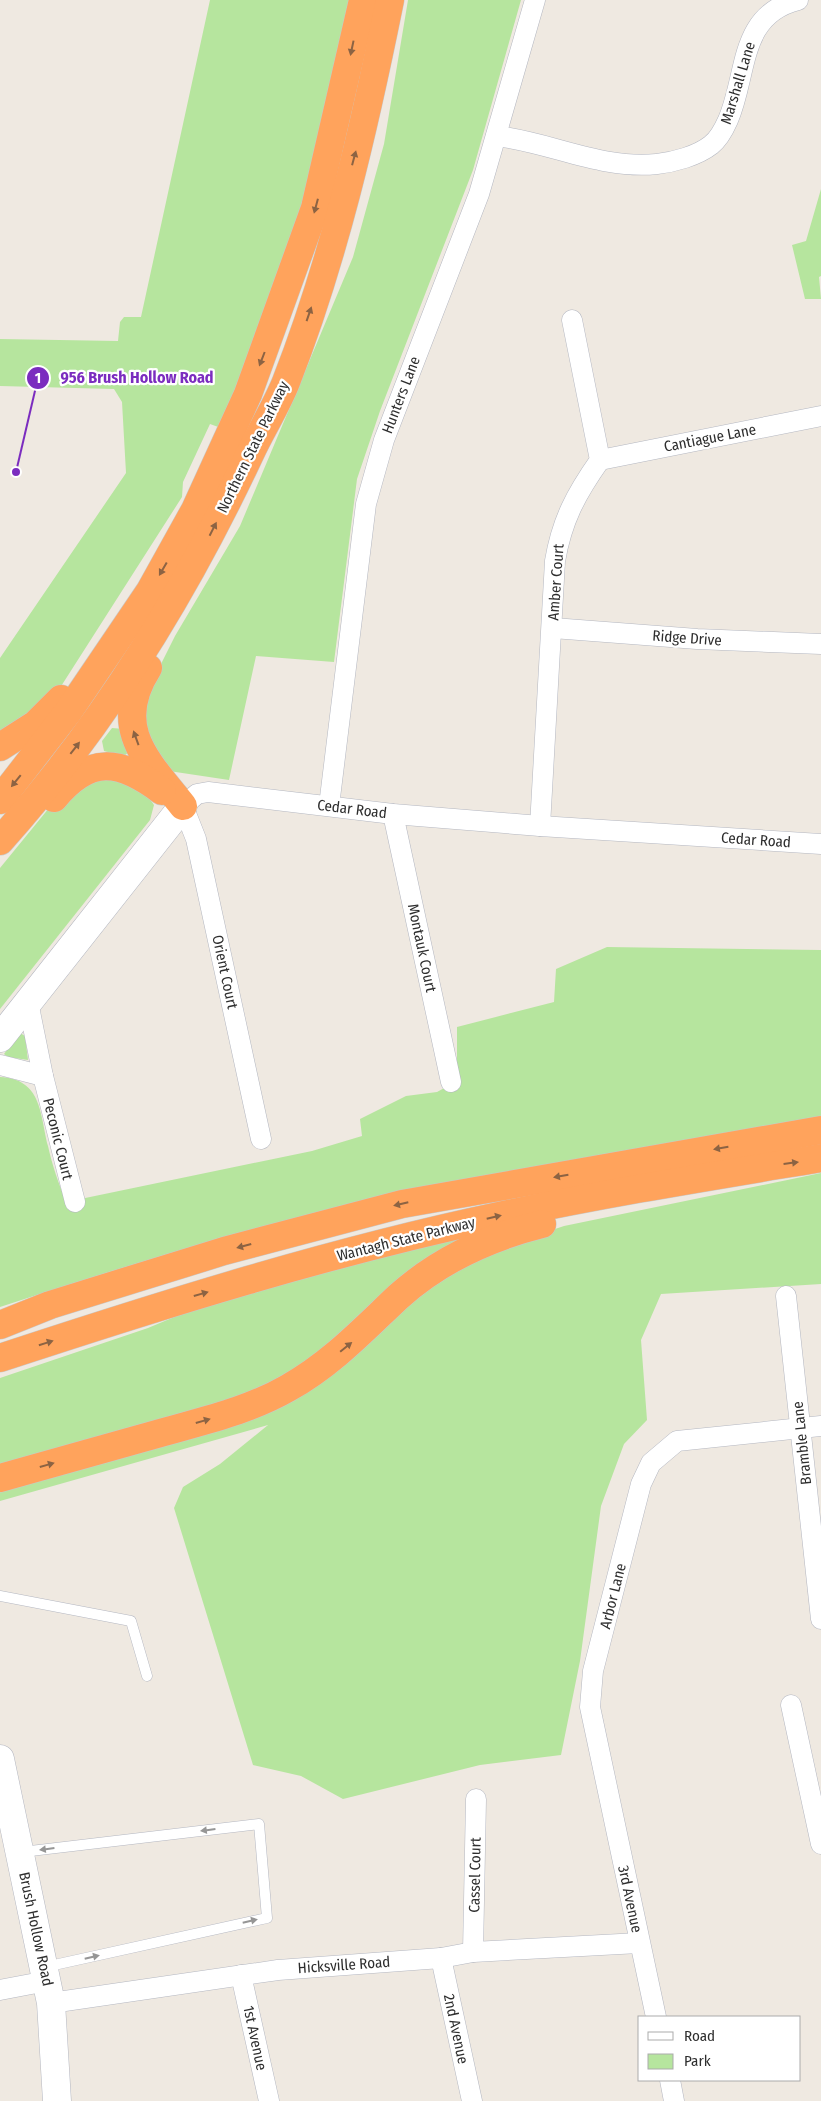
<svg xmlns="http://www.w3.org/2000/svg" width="821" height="2101" viewBox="0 0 821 2101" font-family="'Fira Sans Condensed',sans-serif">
	<rect width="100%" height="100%" fill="#efe9e1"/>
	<!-- green -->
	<g fill="#b6e59e">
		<polygon points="210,0 351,0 328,103 293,236 221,428 210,424 183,482 182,497 58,691 0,735 0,658 126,473 122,402 114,389 0,386 0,339 118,341 120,322 124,317 141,317"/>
		<polygon points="408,0 521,0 473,170 380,411 357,479 334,662 256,656 229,780 169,771 137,732 155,676 175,636 240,526 353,257 384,144"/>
		<polygon points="821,189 821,276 819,277 821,299 805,299 792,245 806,241"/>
		<polygon points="112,728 124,729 130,751 124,756 104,751 102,741"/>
		<polygon points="98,774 141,786 154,805 150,820 0,1009 0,868 58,797"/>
		<path d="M 607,947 L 821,950 L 821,1116 C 665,1144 509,1170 354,1204 C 234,1231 117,1269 0,1307 L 0,1077 C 42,1079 40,1114 48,1146 C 52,1165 59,1184 66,1202 L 312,1151 L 362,1136 L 360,1119 L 406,1096 L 437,1092 L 457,1081 L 457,1027 L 554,1002 L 556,969 Z"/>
		<polygon points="20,1033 25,1036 28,1060 8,1057 4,1054"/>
		<polygon points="821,1173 821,1284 661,1294 641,1340 647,1420 624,1444 601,1506 580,1661 561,1755 480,1765 343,1799 301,1776 253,1765 174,1508 183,1487 220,1464 268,1425 0,1501 0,1488 266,1410 415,1296 477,1255 564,1226"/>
		<polygon points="502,1229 281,1381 212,1409 0,1467 0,1378 148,1328 210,1302 394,1252"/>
	</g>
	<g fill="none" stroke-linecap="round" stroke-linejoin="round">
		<!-- lane casing -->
		<g stroke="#b4b7c1" stroke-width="11">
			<g id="lane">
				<polyline points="0,1596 131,1621 147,1676"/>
				<polyline points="22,1852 259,1824 267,1918 45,1967"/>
			</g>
		</g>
		<!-- street casing -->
		<g stroke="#b4b7c1" stroke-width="21">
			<g id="street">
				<path d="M 496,136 C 550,142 602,170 657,164 C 674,162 697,156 711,145 C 719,139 724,129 728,120 C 748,74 738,15 798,0"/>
				<polyline points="600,460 821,416"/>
				<polyline points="553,628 697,639 821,644"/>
				<polyline points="329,806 366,504 384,440 479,194 535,0"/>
				<polyline points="393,814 451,1082"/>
				<path d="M 540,826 L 555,561 C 562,520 576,494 600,460 L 572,320"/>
				<polyline points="28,1002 43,1076 75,1202"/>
				<polyline points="0,1065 43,1076"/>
				<polyline points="261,1139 196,839 183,806 197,794 208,792 393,814 540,826 821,844"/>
				<polyline points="786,1296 821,1619"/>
				<polyline points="791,1705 821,1844"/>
				<polyline points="473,1952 476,1799"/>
				<polyline points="441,1958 472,2101"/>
				<polyline points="241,1975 269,2101"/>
				<polyline points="0,1990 47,1981"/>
				<polyline points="51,2003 278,1970 441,1958 473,1952 639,1943"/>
				<polyline points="656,2017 590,1707 593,1671 641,1484 651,1463 677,1441 821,1426"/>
				<polyline points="670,2080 674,2101"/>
			</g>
		</g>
		<!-- secondary casing -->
		<g stroke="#b4b7c1" stroke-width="29">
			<g id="secondary">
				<polyline points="0,1038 183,806"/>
				<polyline points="0,1759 51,2003 57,2101"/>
			</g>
		</g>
		<!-- highway casing -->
		<g stroke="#c9c9c9" stroke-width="29">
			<g id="highway">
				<path d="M 148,668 C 110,727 147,761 183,806"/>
				<polyline points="0,747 36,724 61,699"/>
				<path d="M 54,798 C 90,755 119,759 162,791"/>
				<polyline points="0,800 68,712 150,591 195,510 248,394 315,208 363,0"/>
				<path d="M 0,841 C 103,726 185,593 250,454 C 261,430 276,407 286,382 C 334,259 364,129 390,0"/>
				<polyline points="0,1325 50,1305 224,1251 402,1204 821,1130"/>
				<path d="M 0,1358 C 164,1304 330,1252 499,1216 C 606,1193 713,1176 821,1158"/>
				<path d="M 0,1478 C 55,1463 109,1447 164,1432 C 206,1420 250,1410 288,1388 C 331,1364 363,1330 398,1297 C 438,1261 490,1237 542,1224"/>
			</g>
		</g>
		<!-- lane -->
		<use href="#lane" stroke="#fff" stroke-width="10"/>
		<!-- street -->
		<use href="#street" stroke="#fff" stroke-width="20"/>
		<!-- secondary -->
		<use href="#secondary" stroke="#fff" stroke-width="28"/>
		<!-- highway -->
		<use href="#highway" stroke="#ffa35c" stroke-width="28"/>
	</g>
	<!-- one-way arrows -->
	<defs><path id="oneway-solid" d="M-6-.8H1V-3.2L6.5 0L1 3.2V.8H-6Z" transform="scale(1.25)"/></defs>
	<g fill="#8c6343">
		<use href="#oneway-solid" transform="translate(352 48) rotate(102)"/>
		<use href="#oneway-solid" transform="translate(354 158) rotate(-75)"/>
		<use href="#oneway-solid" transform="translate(316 206) rotate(105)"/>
		<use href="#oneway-solid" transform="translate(309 314) rotate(-71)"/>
		<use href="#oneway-solid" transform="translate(262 359) rotate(111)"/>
		<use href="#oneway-solid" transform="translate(213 529) rotate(-63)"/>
		<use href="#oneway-solid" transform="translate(163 569) rotate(120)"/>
		<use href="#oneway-solid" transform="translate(136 738) rotate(-110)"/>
		<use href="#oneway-solid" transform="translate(75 748) rotate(-52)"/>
		<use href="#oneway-solid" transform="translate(16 781) rotate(129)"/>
		<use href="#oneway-solid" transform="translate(721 1148) rotate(170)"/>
		<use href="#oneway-solid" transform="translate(791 1163) rotate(-7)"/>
		<use href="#oneway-solid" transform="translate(561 1176) rotate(170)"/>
		<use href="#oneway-solid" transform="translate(401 1204) rotate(167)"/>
		<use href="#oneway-solid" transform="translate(494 1217) rotate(-13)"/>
		<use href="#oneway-solid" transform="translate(244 1246) rotate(165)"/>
		<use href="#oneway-solid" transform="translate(201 1294) rotate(-16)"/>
		<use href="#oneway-solid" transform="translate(46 1343) rotate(-18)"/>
		<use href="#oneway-solid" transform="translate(346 1347) rotate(-39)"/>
		<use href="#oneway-solid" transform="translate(203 1421) rotate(-16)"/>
		<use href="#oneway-solid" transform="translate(47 1465) rotate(-16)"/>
	</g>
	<g fill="#969696">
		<use href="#oneway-solid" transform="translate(208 1830) rotate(173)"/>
		<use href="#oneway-solid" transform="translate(47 1849) rotate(173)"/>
		<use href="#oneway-solid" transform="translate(250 1921) rotate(-13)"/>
		<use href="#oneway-solid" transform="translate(92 1957) rotate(-13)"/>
	</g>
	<g text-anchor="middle" stroke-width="4.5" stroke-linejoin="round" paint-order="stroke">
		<!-- street labels -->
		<g font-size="15" fill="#2e2e2e" stroke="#fff">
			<text transform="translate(738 83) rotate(-73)" y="5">Marshall Lane</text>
			<text transform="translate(401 395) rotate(-69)" y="5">Hunters Lane</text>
			<text transform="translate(710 438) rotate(-11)" y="5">Cantiague Lane</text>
			<text transform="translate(253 447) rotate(-64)" y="5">Northern State Parkway</text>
			<text transform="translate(556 582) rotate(-86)" y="5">Amber Court</text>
			<text transform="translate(687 638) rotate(4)" y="5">Ridge Drive</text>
			<text transform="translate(352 809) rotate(7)" y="5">Cedar Road</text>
			<text transform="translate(756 840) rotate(4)" y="5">Cedar Road</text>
			<text transform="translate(422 948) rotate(78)" y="5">Montauk Court</text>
			<text transform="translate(225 972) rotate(78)" y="5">Orient Court</text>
			<text transform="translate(58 1139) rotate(76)" y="5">Peconic Court</text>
			<text transform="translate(406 1239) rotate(-14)" y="5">Wantagh State Parkway</text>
			<text transform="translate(802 1443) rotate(-96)" y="5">Bramble Lane</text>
			<text transform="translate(613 1596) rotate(-76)" y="5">Arbor Lane</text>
			<text transform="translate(475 1875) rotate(-89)" y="5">Cassel Court</text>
			<text transform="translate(630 1899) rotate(78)" y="5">3rd Avenue</text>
			<text transform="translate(36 1929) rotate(78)" y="5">Brush Hollow Road</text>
			<text transform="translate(344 1965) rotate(-4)" y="5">Hicksville Road</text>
			<text transform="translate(456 2029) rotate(78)" y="5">2nd Avenue</text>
			<text transform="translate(255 2038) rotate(78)" y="5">1st Avenue</text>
		</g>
	</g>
	<!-- callouts -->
	<path fill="none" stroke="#7b2cbf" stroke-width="2" d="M16 472L38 378"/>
	<g fill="#7b2cbf" stroke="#fff" stroke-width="2">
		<circle cx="16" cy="472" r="5"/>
		<circle cx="38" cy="378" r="12"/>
	</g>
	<g font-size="15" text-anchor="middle" font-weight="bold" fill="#fff">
		<text x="38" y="383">1</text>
	</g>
	<g font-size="16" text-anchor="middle" font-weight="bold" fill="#7b2cbf" stroke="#fff" stroke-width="4.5" stroke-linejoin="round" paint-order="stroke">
		<text x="137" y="383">956 Brush Hollow Road</text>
	</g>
	<!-- legend -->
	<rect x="638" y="2016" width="162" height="65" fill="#ffffff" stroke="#ababab"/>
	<rect x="648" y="2032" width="25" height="8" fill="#ffffff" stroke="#ababab"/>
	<text x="684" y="2041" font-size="15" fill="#2e2e2e">Road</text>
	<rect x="648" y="2054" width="25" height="15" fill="#b6e59e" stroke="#ababab"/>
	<text x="684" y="2066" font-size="15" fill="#2e2e2e">Park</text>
</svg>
